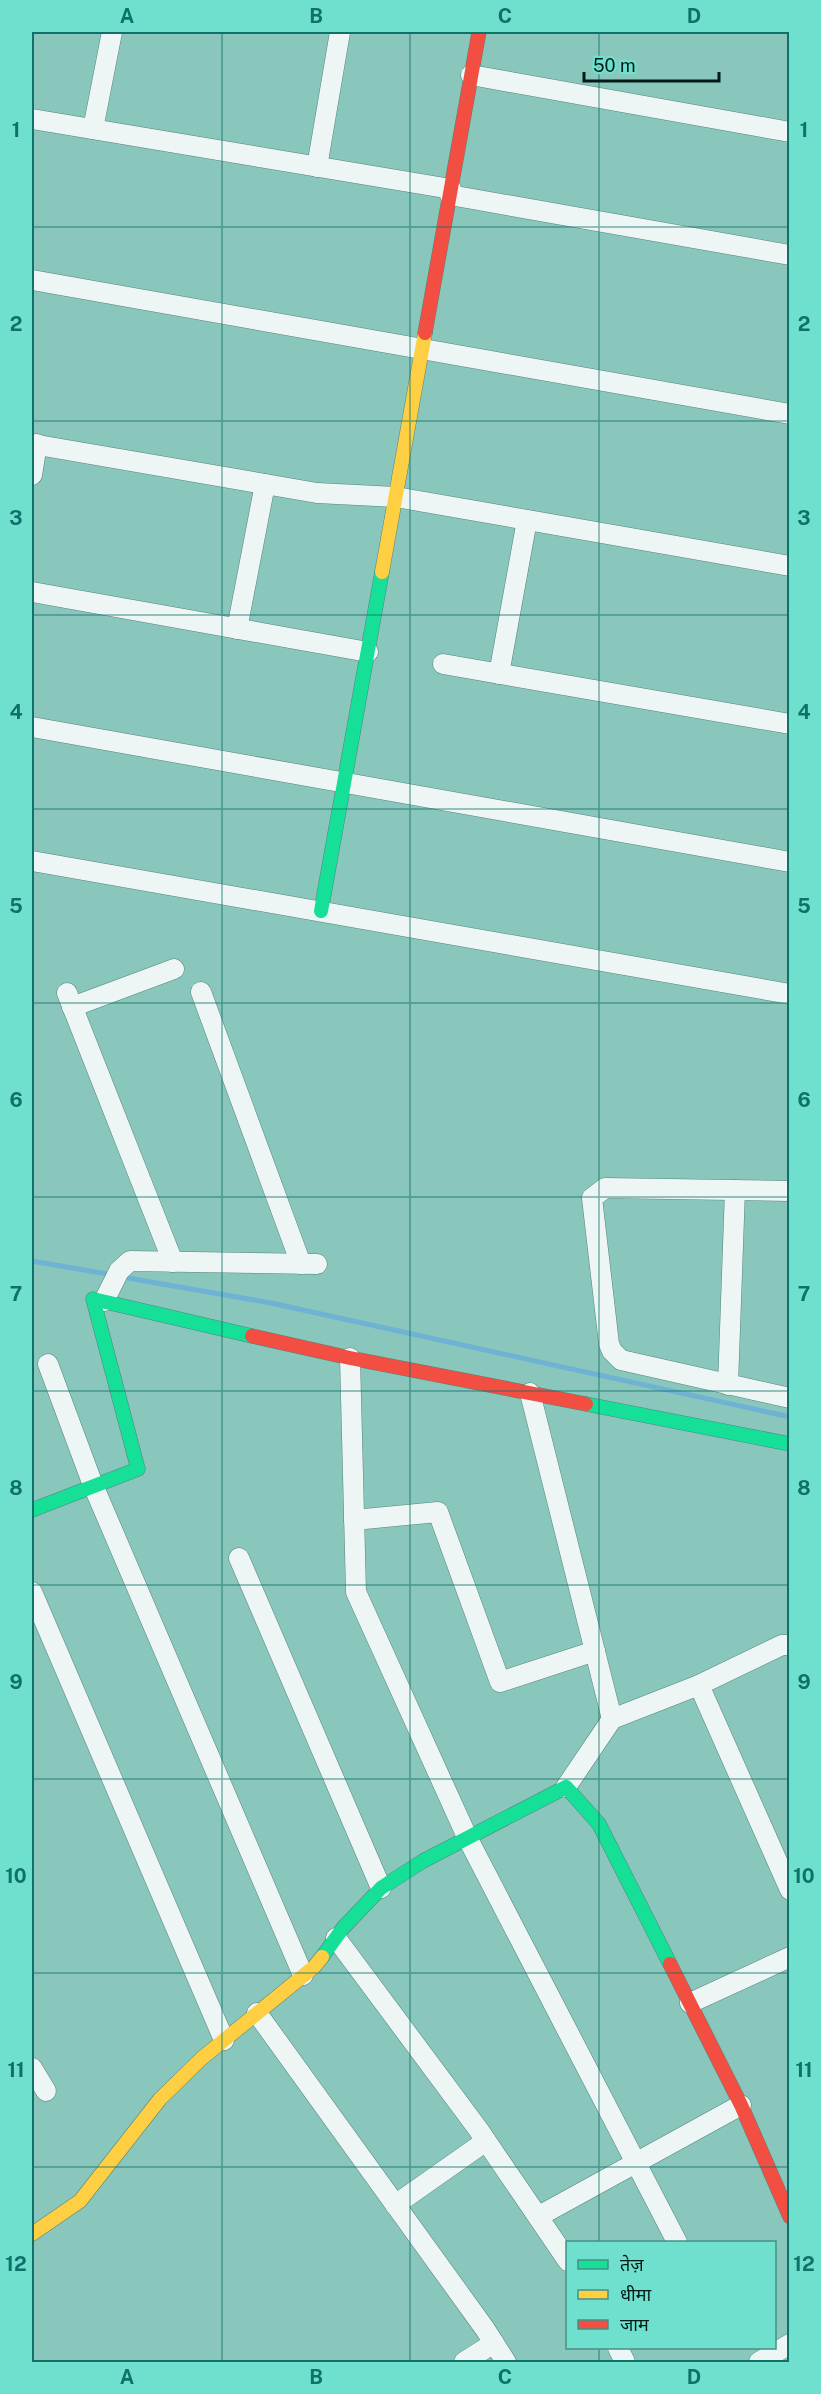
<svg xmlns="http://www.w3.org/2000/svg" width="821" height="2394" viewBox="0 0 821 2394" font-family="'Public Sans','Noto Sans Devanagari',sans-serif">
	<rect width="100%" height="100%" fill="#89c6bc"/>
	<g fill="none" stroke-linecap="round" stroke-linejoin="round">
		<!-- stream -->
		<g stroke="#6eb2d4" stroke-width="5">
			<polyline points="32,1261 113,1275"/>
			<polyline points="122,1277 271,1303 790,1417"/>
		</g>
		<!-- street casing -->
		<g stroke="#54847d" stroke-width="21">
			<g id="street">
				<polyline points="471,75 790,132"/>
				<polyline points="32,119 451,189"/>
				<polyline points="93,129 112,32"/>
				<polyline points="317,167 340,32"/>
				<polyline points="450,195 790,255"/>
				<polyline points="32,280 790,414"/>
				<polyline points="32,444 317,493 396,497 790,566"/>
				<polyline points="32,475 37,444"/>
				<polyline points="32,592 368,652"/>
				<polyline points="237,629 265,484"/>
				<polyline points="443,664 790,724"/>
				<polyline points="499,674 527,520"/>
				<polyline points="32,727 790,862"/>
				<polyline points="32,861 790,994"/>
				<polyline points="201,992 301,1264"/>
				<polyline points="67,993 173,1262"/>
				<polyline points="72,1007 174,969"/>
				<polyline points="790,1191 605,1188 592,1198 609,1344 612,1351 621,1360 790,1398"/>
				<polyline points="104,1301 119,1271 130,1261 317,1264"/>
				<polyline points="350,1358 356,1592 468,1839 677,2242"/>
				<polyline points="48,1364 93,1485 303,1975"/>
				<polyline points="728,1385 735,1190"/>
				<polyline points="530,1393 612,1719"/>
				<polyline points="354,1520 438,1512 500,1682 595,1651"/>
				<polyline points="239,1558 381,1888"/>
				<polyline points="32,1592 224,2040"/>
				<polyline points="790,1645 782,1645 699,1685 790,1890"/>
				<polyline points="566,1787 612,1719 699,1685"/>
				<polyline points="336,1938 478,2129 568,2261"/>
				<polyline points="690,2003 790,1957"/>
				<polyline points="257,2013 485,2329 506,2362"/>
				<polyline points="32,2068 46,2091"/>
				<polyline points="395,2205 486,2141"/>
				<polyline points="539,2216 741,2105"/>
				<polyline points="618,2348 625,2362"/>
				<polyline points="464,2362 494,2343"/>
				<polyline points="759,2362 790,2344"/>
			</g>
		</g>
		<!-- fast casing -->
		<g stroke="#54847d" stroke-width="15">
			<g id="fast">
				<polyline points="321,911 382,572"/>
				<polyline points="586,1404 790,1444"/>
				<polyline points="32,1510 138,1469 93,1299 252,1336"/>
				<polyline points="322,1957 343,1928 381,1888 423,1861 566,1787 599,1824 670,1964"/>
			</g>
		</g>
		<!-- slow casing -->
		<g stroke="#54847d" stroke-width="15">
			<g id="slow">
				<polyline points="382,572 425,333"/>
				<polyline points="32,2234 80,2201 160,2099 202,2058 314,1967 322,1957"/>
			</g>
		</g>
		<!-- jam casing -->
		<g stroke="#54847d" stroke-width="15">
			<g id="jam">
				<polyline points="425,333 479,32"/>
				<polyline points="252,1336 350,1358 586,1404"/>
				<polyline points="670,1964 741,2105 790,2217"/>
			</g>
		</g>
		<!-- street -->
		<use href="#street" stroke="#edf6f5" stroke-width="20"/>
		<!-- fast -->
		<use href="#fast" stroke="#16e098" stroke-width="14"/>
		<!-- slow -->
		<use href="#slow" stroke="#ffcf43" stroke-width="14"/>
		<!-- jam -->
		<use href="#jam" stroke="#f24e42" stroke-width="14"/>
	</g>
	<!-- grid -->
	<path fill="none" stroke="#0e716a" stroke-width="1.5" stroke-opacity="0.55" d="M 222,32 L 222,2362M 410,32 L 410,2362M 599,32 L 599,2242M 32,227 L 790,227M 32,421 L 790,421M 32,615 L 790,615M 32,809 L 790,809M 32,1003 L 790,1003M 32,1197 L 790,1197M 32,1391 L 790,1391M 32,1585 L 790,1585M 32,1779 L 790,1779M 32,1973 L 790,1973M 32,2167 L 790,2167M 599,2348 L 599,2362"/>
	<!-- border -->
	<rect width="821" height="2394" fill="none" stroke="#6fe0ce" stroke-width="66"/>
	<!-- legend -->
	<rect x="566" y="2241" width="210" height="108" fill="#6fe0ce" stroke="#449185" stroke-width="1.5"/>
	<rect x="578" y="2260" width="30" height="9" fill="#16e098" stroke="#449185" stroke-width="1.5"/>
	<text x="620" y="2271" font-size="18" fill="#031b17">तेज़</text>
	<rect x="578" y="2290" width="30" height="9" fill="#ffcf43" stroke="#449185" stroke-width="1.5"/>
	<text x="620" y="2301" font-size="18" fill="#031b17">धीमा</text>
	<rect x="578" y="2320" width="30" height="9" fill="#f24e42" stroke="#449185" stroke-width="1.5"/>
	<text x="620" y="2331" font-size="18" fill="#031b17">जाम</text>
	<!-- scale -->
	<path d="M584 72v9h135v-9" fill="none" stroke="#031b17" stroke-width="3"/>
	<text x="593" y="72" font-size="18" fill="#031b17" stroke="#6fe0ce" stroke-width="4.5" paint-order="stroke">50 m</text>
	<rect x="33" y="33" width="755" height="2328" fill="none" stroke="#0e716a" stroke-width="2"/>
	<g font-size="20" text-anchor="middle" font-weight="bold" fill="#0e716a">
		<text x="127" y="23">A</text>
		<text x="316" y="23">B</text>
		<text x="505" y="23">C</text>
		<text x="694" y="23">D</text>
		<text x="16" y="137">1</text>
		<text x="804" y="137">1</text>
		<text x="16" y="331">2</text>
		<text x="804" y="331">2</text>
		<text x="16" y="525">3</text>
		<text x="804" y="525">3</text>
		<text x="16" y="719">4</text>
		<text x="804" y="719">4</text>
		<text x="16" y="913">5</text>
		<text x="804" y="913">5</text>
		<text x="16" y="1107">6</text>
		<text x="804" y="1107">6</text>
		<text x="16" y="1301">7</text>
		<text x="804" y="1301">7</text>
		<text x="16" y="1495">8</text>
		<text x="804" y="1495">8</text>
		<text x="16" y="1689">9</text>
		<text x="804" y="1689">9</text>
		<text x="16" y="1883">10</text>
		<text x="804" y="1883">10</text>
		<text x="16" y="2077">11</text>
		<text x="804" y="2077">11</text>
		<text x="16" y="2271">12</text>
		<text x="804" y="2271">12</text>
		<text x="127" y="2384">A</text>
		<text x="316" y="2384">B</text>
		<text x="505" y="2384">C</text>
		<text x="694" y="2384">D</text>
	</g>
</svg>
